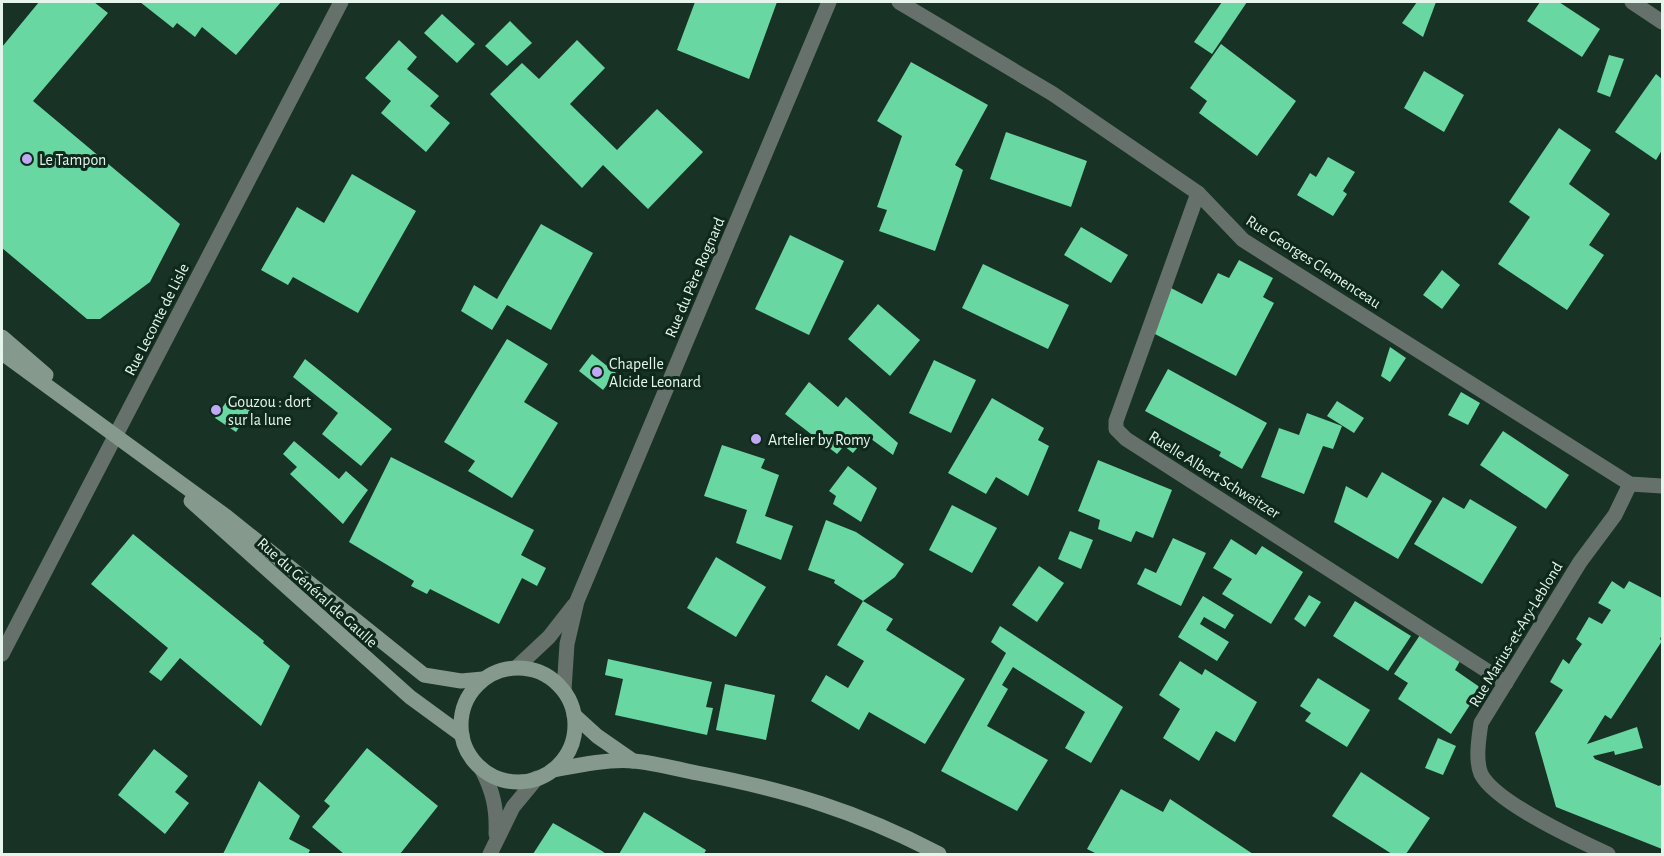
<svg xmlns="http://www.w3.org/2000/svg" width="1664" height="856" viewBox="0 0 1664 856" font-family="'Alegreya Sans',sans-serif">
	<rect width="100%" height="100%" fill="#183225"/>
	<!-- building -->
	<g fill="#68d7a1">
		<polygon points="39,2 94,2 108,13 33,101 180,224 150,282 100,319 87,319 2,248 2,47"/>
		<polygon points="140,2 281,2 236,55 202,27 195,37 177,23 173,28"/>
		<polygon points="695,2 777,2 749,79 677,50"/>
		<polygon points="1222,2 1247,2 1212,54 1194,42"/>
		<polygon points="1417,2 1436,2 1423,37 1402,23"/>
		<polygon points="1540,2 1559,2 1600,29 1582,57 1527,21"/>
		<polygon points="442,14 475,44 457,63 424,33"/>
		<polygon points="510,21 532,43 507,66 485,46"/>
		<polygon points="399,40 417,57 407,69 439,96 430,106 450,123 426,152 381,113 391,101 365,78"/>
		<polygon points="577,40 605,68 570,104 617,150 657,109 703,152 648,209 603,165 582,188 490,94 522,63 539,79"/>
		<polygon points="1221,44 1296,101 1257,156 1199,113 1207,101 1190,88"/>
		<polygon points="1609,55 1624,59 1610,97 1597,92"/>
		<polygon points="911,62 988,105 955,165 963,170 935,251 879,231 887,210 877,207 902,136 877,121"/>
		<polygon points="1424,71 1464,95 1444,132 1404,108"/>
		<polygon points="1656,74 1662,79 1662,150 1656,160 1615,132"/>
		<polygon points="1559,128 1591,150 1569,184 1610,214 1589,245 1604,255 1567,310 1498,264 1530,217 1509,202"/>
		<polygon points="1006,132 1087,161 1071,207 990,179"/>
		<polygon points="1328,157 1355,172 1343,191 1347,194 1333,216 1297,195 1310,173 1316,177"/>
		<polygon points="352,174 416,211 358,313 293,277 288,285 261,270 297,207 324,223"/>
		<polygon points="541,224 593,253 551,330 507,305 492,330 461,311 474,285 497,299"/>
		<polygon points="1081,227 1128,255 1111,283 1064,255"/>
		<polygon points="790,235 844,261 809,335 755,309"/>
		<polygon points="1239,260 1273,278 1263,297 1274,303 1236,376 1153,333 1171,288 1202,304 1218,273 1229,278"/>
		<polygon points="983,264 1069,305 1048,349 962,308"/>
		<polygon points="1442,270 1460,285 1442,309 1423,295"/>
		<polygon points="878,304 920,340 890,376 848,339"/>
		<polygon points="507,339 548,364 524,402 558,423 512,498 468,471 475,461 444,442"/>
		<polygon points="1390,347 1406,358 1390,382 1381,376"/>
		<polygon points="592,354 616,373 603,390 579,371"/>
		<polygon points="305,359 392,429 361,466 322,434 338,413 293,377"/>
		<polygon points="934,360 976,380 951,433 909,413"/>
		<polygon points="1168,369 1267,423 1242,469 1219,456 1221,452 1145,411"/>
		<polygon points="809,382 838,407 846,397 898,443 893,455 867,436 853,453 844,446 837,454 785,414"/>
		<polygon points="1461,392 1480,403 1468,425 1448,415"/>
		<polygon points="231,395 251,409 236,432 215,418"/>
		<polygon points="992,398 1044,428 1038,440 1049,446 1028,496 996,477 986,494 948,473"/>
		<polygon points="1337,401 1364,418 1354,433 1327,416"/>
		<polygon points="1307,413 1342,426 1333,449 1323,446 1304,494 1261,477 1279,428 1299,435"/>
		<polygon points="1503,431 1569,475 1546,509 1480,465"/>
		<polygon points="294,441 339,479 346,471 368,490 343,524 290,474 297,467 283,454"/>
		<polygon points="722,445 765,459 761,468 779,475 765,516 793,526 781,560 736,543 747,510 704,496"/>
		<polygon points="391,457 534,530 521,555 546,568 537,586 522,578 499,624 430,589 427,594 411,586 414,581 349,542"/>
		<polygon points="1098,460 1172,490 1153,538 1136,531 1131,542 1098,529 1100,520 1078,511"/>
		<polygon points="848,466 877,488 861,522 833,504 836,496 829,491"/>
		<polygon points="1382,472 1432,501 1398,559 1334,522 1346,486 1367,498"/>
		<polygon points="1443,497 1464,509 1470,499 1517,527 1482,584 1414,544"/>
		<polygon points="952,505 997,528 972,573 929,550"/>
		<polygon points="826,520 856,532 904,564 895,577 863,601 893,619 886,630 965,679 925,744 869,712 859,730 811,701 826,675 848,688 864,661 837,645 863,601 834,583 835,580 808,570"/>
		<polygon points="1070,531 1093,540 1081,569 1058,559"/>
		<polygon points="133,534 264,641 263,643 290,666 261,726 180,658 161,681 149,672 168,648 91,584"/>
		<polygon points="1173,538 1206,553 1181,606 1137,584 1145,568 1156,573"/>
		<polygon points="1231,539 1256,555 1262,546 1303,572 1271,624 1222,594 1232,579 1213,568"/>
		<polygon points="716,557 766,587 736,637 687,608"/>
		<polygon points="1039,566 1064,583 1037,622 1012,605"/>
		<polygon points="1612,581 1624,589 1629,581 1662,598 1662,635 1660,639 1662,641 1611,719 1605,715 1587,744 1637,727 1643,748 1615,755 1614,751 1593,756 1595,759 1659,786 1662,784 1662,849 1556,807 1535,733 1563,690 1550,682 1563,659 1569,664 1575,654 1582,644 1576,639 1589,617 1602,624 1611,610 1598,603"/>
		<polygon points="1309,595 1321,602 1305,627 1294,619"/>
		<polygon points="1203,596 1234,615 1225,629 1204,617 1200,624 1229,642 1217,661 1178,637"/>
		<polygon points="1355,601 1411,636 1388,671 1333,636"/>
		<polygon points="1000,626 1123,707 1091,763 1065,748 1085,712 1013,667 1002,685 1008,689 987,726 1048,760 1017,811 941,771 1006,653 991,642"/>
		<polygon points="1420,635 1460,661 1455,670 1481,688 1451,734 1398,699 1408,683 1394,674"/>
		<polygon points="608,659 712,682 706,707 713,708 707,735 615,715 623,679 605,675"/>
		<polygon points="1180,661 1202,675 1205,669 1257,702 1235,742 1216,731 1199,761 1163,738 1180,709 1159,695"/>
		<polygon points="1318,678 1370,710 1347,747 1305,721 1311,713 1300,706"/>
		<polygon points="725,684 775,695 766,740 716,730"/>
		<polygon points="1438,738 1456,746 1443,775 1425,768"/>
		<polygon points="367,748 438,806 400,854 344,854 312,827 330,806 324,801"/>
		<polygon points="154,749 188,776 175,792 189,803 165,834 118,795"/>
		<polygon points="1361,772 1430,818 1406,854 1392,854 1332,816"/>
		<polygon points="259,781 300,816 289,839 310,850 308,854 223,854"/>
		<polygon points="1121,789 1163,812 1170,799 1253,854 1097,854 1087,849"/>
		<polygon points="644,812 706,850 704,854 619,854"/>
		<polygon points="553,823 602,851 606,854 533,854"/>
	</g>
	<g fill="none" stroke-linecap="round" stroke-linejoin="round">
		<!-- minor -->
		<g stroke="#65716a" stroke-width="15">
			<polyline points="899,2 1053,94 1198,193 1243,240 1630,484 1662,486"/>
			<polyline points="1632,2 1662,22"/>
			<polyline points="1198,193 1116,421 1116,429 1126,439 1506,683"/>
			<polyline points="2,654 341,2"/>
			<polyline points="517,667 549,637 574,605"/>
			<polyline points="564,690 567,644 577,601 829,2"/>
			<path d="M 481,768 C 493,791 497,808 496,834"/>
			<polyline points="490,854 513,807 537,778"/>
			<path d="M 1608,854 C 1579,841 1495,802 1481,774 C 1475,760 1479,737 1481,723 L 1580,562 L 1615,515 L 1630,484"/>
		</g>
		<!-- secondary -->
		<g stroke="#85998d" stroke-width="15">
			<polyline points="2,337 46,375"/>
			<polyline points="2,353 227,517 424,675 461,681 483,679"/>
			<polyline points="191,501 410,697 462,735"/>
			<circle cx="518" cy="725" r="57"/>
			<polyline points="574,715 597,736 633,761"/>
			<path d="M 553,770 C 579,765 607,759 634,761 C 655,763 677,769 697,773 C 787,790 857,811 939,854"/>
		</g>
	</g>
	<!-- markers -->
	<g fill="#bfa8f4" stroke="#0e281b" stroke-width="2">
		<circle cx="27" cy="159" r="6"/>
		<circle cx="597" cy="372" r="6"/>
		<circle cx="216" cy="410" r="6"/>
		<circle cx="756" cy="439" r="6"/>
	</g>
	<g text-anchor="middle" stroke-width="6" stroke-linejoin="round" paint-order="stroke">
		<!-- poi labels -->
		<g font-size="16" fill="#e5f5eb" stroke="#0e281b" text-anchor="start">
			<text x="39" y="165">Le Tampon</text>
			<text x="609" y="369">Chapelle<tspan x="609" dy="18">Alcide Leonard</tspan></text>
			<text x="228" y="407">Gouzou : dort<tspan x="228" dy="18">sur la lune</tspan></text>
			<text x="768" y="445">Artelier by Romy</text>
		</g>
		<!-- street labels -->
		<g font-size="16" fill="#e5f5eb" stroke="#0e281b">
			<text transform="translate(1314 261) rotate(33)" y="6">Rue Georges Clemenceau</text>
			<text transform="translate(694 277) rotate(-67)" y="6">Rue du Père Rognard</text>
			<text transform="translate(156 319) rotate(-63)" y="6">Rue Leconte de Lisle</text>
			<text transform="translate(1215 474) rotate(32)" y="6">Ruelle Albert Schweitzer</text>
			<text transform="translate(318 592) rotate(42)" y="6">Rue du Général de Gaulle</text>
			<text transform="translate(1515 634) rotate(-59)" y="6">Rue Marius-et-Ary-Leblond</text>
		</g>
	</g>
	<!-- border -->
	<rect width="1664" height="856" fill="none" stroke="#e5f5eb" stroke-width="6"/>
</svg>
